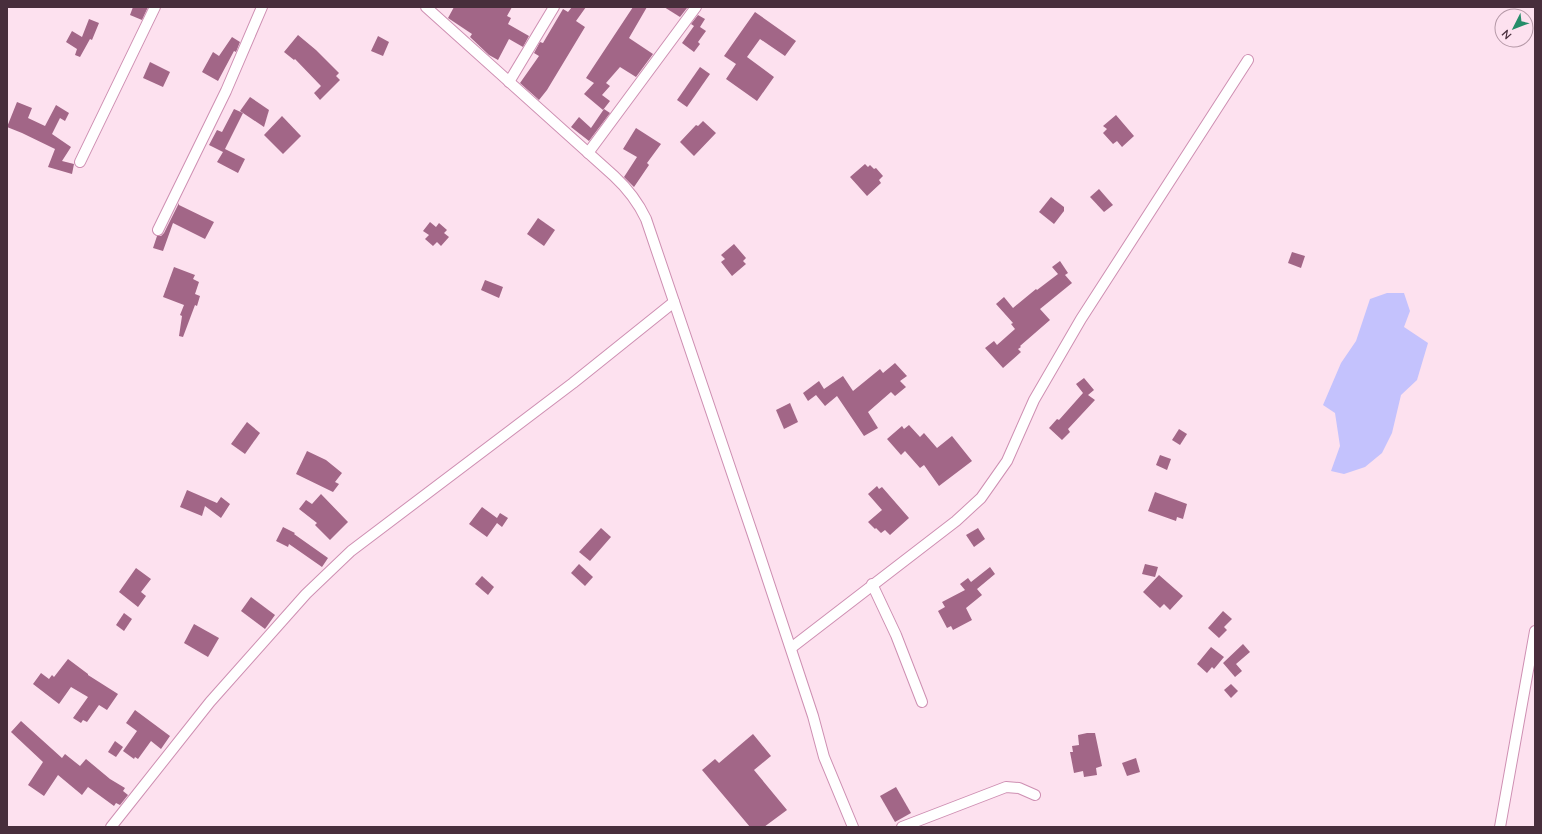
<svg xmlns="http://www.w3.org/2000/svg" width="1542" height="834" viewBox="0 0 1542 834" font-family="Mulish,sans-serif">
	<rect width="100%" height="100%" fill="#fde1ef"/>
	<!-- green -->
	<polygon fill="#c4c2fd" points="1387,293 1404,293 1410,311 1404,327 1428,343 1417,380 1401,395 1392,433 1382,453 1365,467 1344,474 1331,471 1340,446 1335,413 1323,405 1341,363 1356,341 1370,299"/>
	<!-- building -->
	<g fill="#a26687">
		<polygon points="133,7 148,7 142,20 130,15"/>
		<polygon points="454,7 512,7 507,16 511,18 508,24 529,36 523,47 509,39 498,60 489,55 470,37 472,34 448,18"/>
		<polygon points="572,7 586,7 576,21 585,27 547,90 539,100 520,83 539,56 534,53 540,42 543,43 563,9 568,12"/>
		<polygon points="633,7 647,7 629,38 653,54 636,77 620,67 606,83 610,86 602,95 610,101 603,110 584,94 594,83 586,78"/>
		<polygon points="664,7 686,7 687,8 680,17"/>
		<polygon points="755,12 796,41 785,56 760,39 747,57 774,77 757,101 726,79 736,64 724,56"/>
		<polygon points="698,15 705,19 700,27 706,31 698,42 700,44 694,52 682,43 694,26 691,24"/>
		<polygon points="89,19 99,23 92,40 90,39 80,57 75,55 77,49 66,42 72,31 82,37"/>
		<polygon points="298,35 316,50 339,73 336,76 340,80 320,100 314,93 321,86 295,59 294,60 284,52"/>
		<polygon points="378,36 389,42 383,56 371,51"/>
		<polygon points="232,37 240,42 236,52 234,51 218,81 202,72 213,52 219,56"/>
		<polygon points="150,62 170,72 163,87 143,78"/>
		<polygon points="700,67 710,74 687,107 677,100"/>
		<polygon points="250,97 269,110 264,127 240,111"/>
		<polygon points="17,102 32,108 28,118 45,126 56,105 69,113 65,121 60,118 52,134 71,147 62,161 74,164 72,174 48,167 55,149 22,133 7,127"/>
		<polygon points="234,109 243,113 225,149 245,159 238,173 217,162 223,152 209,145 217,130 222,132"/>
		<polygon points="604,109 610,113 589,141 571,127 579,117 591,128"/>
		<polygon points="1116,115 1134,136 1122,147 1117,141 1113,144 1103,133 1107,129 1103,126"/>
		<polygon points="282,116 301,136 283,154 264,135"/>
		<polygon points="703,121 716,133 694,156 680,142 696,125 698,126"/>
		<polygon points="636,128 661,144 647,163 649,165 634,187 624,177 637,157 623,149"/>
		<polygon points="865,164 868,167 870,165 874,169 876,168 883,176 879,180 881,183 867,196 850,177"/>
		<polygon points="1099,189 1113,205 1104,212 1090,197"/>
		<polygon points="1051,197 1064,207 1064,211 1054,224 1039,212"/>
		<polygon points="179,203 179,205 214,222 205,239 173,223 163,251 153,248 157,236 161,236 164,233"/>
		<polygon points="538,218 555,230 544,246 527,234"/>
		<polygon points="430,222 436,227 439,223 447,230 444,233 449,237 441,246 437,242 433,246 425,239 429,235 423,231"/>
		<polygon points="734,244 746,258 743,261 746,264 732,276 721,262 725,259 721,255"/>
		<polygon points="1292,252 1305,256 1301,268 1288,263"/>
		<polygon points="1060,261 1068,273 1065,275 1072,283 1040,309 1050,320 1020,346 1021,347 1018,349 1021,352 1003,368 985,348 994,341 997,345 1015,329 1011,324 1013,323 996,304 1004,297 1013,308 1036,289 1037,290 1058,274 1052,267"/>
		<polygon points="174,267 195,275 193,279 199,282 195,294 200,296 197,306 195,305 183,337 179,336 182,316 180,315 184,305 163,297"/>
		<polygon points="485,280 503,287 499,298 481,290"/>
		<polygon points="895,363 907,376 900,381 906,387 895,396 891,392 868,412 878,428 864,436 837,396 825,406 816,395 808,401 803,393 819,381 824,389 843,376 853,391 880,369 883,373"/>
		<polygon points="1084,378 1094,390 1088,395 1095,400 1068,429 1070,432 1062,440 1049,428 1057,419 1059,420 1083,393 1076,384"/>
		<polygon points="790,403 798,422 784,429 776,410"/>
		<polygon points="247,422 260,433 245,454 231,444"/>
		<polygon points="909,425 920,437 924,433 937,448 952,436 972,461 939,486 924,465 920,468 905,451 901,455 887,439 902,426 904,429"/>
		<polygon points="1179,429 1187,434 1180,445 1172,440"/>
		<polygon points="307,451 326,460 342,473 335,482 339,484 333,492 296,474"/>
		<polygon points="1160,455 1171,459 1167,470 1156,465"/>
		<polygon points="877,486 879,489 882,487 909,518 890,535 885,530 881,533 876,528 875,529 868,522 882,510 868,494"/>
		<polygon points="187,490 217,503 221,497 230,504 221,518 205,506 202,516 180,507"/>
		<polygon points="1155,492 1187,504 1183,519 1177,517 1176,521 1148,511"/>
		<polygon points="321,494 348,522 330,540 315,525 317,523 299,509 306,500 312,504"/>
		<polygon points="482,507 497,518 500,513 508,518 502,527 497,523 487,537 469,524"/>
		<polygon points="283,527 295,533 294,534 328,558 322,567 289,544 288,547 276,541"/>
		<polygon points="601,528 611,537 590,561 579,552"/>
		<polygon points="978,528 985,539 974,547 966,535"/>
		<polygon points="579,564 593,577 585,586 571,573"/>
		<polygon points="1145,564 1158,567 1155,577 1142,574"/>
		<polygon points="990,567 995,574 977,589 982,595 966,608 972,620 953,630 951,626 947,628 938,611 945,607 942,602 965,590 960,584 968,578 971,582"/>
		<polygon points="136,568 151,579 141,592 146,596 138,607 119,592"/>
		<polygon points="1159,575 1183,596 1170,610 1164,604 1160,608 1143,592"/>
		<polygon points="482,576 494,587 488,595 475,584"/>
		<polygon points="251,597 275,615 265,629 241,611"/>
		<polygon points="1223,611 1232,619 1224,627 1227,630 1219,638 1208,628"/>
		<polygon points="124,613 132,619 124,631 116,625"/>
		<polygon points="194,624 219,638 208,657 184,643"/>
		<polygon points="1243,644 1250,652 1236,664 1242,671 1235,677 1223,663"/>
		<polygon points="1211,647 1224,657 1214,669 1212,667 1207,673 1197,664"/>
		<polygon points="68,659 88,674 88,675 118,694 107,710 99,705 87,722 83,720 81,723 73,718 88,697 71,687 59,704 33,684 41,673 49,679 52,675 54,677"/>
		<polygon points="1231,684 1238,691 1231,698 1224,690"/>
		<polygon points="135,710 170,736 161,749 151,741 138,759 135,757 134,759 123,751 137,731 126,723"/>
		<polygon points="21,721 62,758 65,754 80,766 86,759 110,779 125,788 123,791 128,795 120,805 116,803 114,806 88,787 82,795 58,775 44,796 28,785 43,762 11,732"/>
		<polygon points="1087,733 1095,733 1102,766 1096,768 1097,775 1084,777 1083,771 1074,773 1070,752 1073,752 1072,746 1079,745 1078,735"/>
		<polygon points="753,734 771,756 754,770 787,810 764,827 750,827 702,770 715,759 719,763"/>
		<polygon points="115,741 123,747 116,757 108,752"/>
		<polygon points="1136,758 1140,772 1127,776 1122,763"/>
		<polygon points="896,787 911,813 895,822 880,796"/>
	</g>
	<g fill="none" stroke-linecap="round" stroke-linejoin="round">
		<!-- minor casing -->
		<g stroke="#ce8fb2" stroke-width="12">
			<g id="minor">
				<path d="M 426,7 L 614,176 C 628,189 638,202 646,219 L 756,544 L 813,716 L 824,757 L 853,827"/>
				<polyline points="509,82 554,7"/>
				<polyline points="588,153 696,7"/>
				<polyline points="80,162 155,7"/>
				<polyline points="158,230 226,91 262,7"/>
				<polyline points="872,584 896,635 922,702"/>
				<polyline points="791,648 956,521 981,498 1007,461 1034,400 1081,319 1248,60"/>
				<polyline points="111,827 210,702 306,594 351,551 573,383 674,302"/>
				<polyline points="902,827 1006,787 1019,788 1035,795"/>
				<polyline points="1500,827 1535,631"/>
			</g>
		</g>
		<!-- minor -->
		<use href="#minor" stroke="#fff" stroke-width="10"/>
	</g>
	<!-- border -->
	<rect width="1542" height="834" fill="none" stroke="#482e3c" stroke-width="16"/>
	<!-- north arrow -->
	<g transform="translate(1514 28) rotate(228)"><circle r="19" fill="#fde1ef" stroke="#b599a7"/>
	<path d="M0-3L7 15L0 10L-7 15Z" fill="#258d6a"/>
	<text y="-6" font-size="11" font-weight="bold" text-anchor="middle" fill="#482e3c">N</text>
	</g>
</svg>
